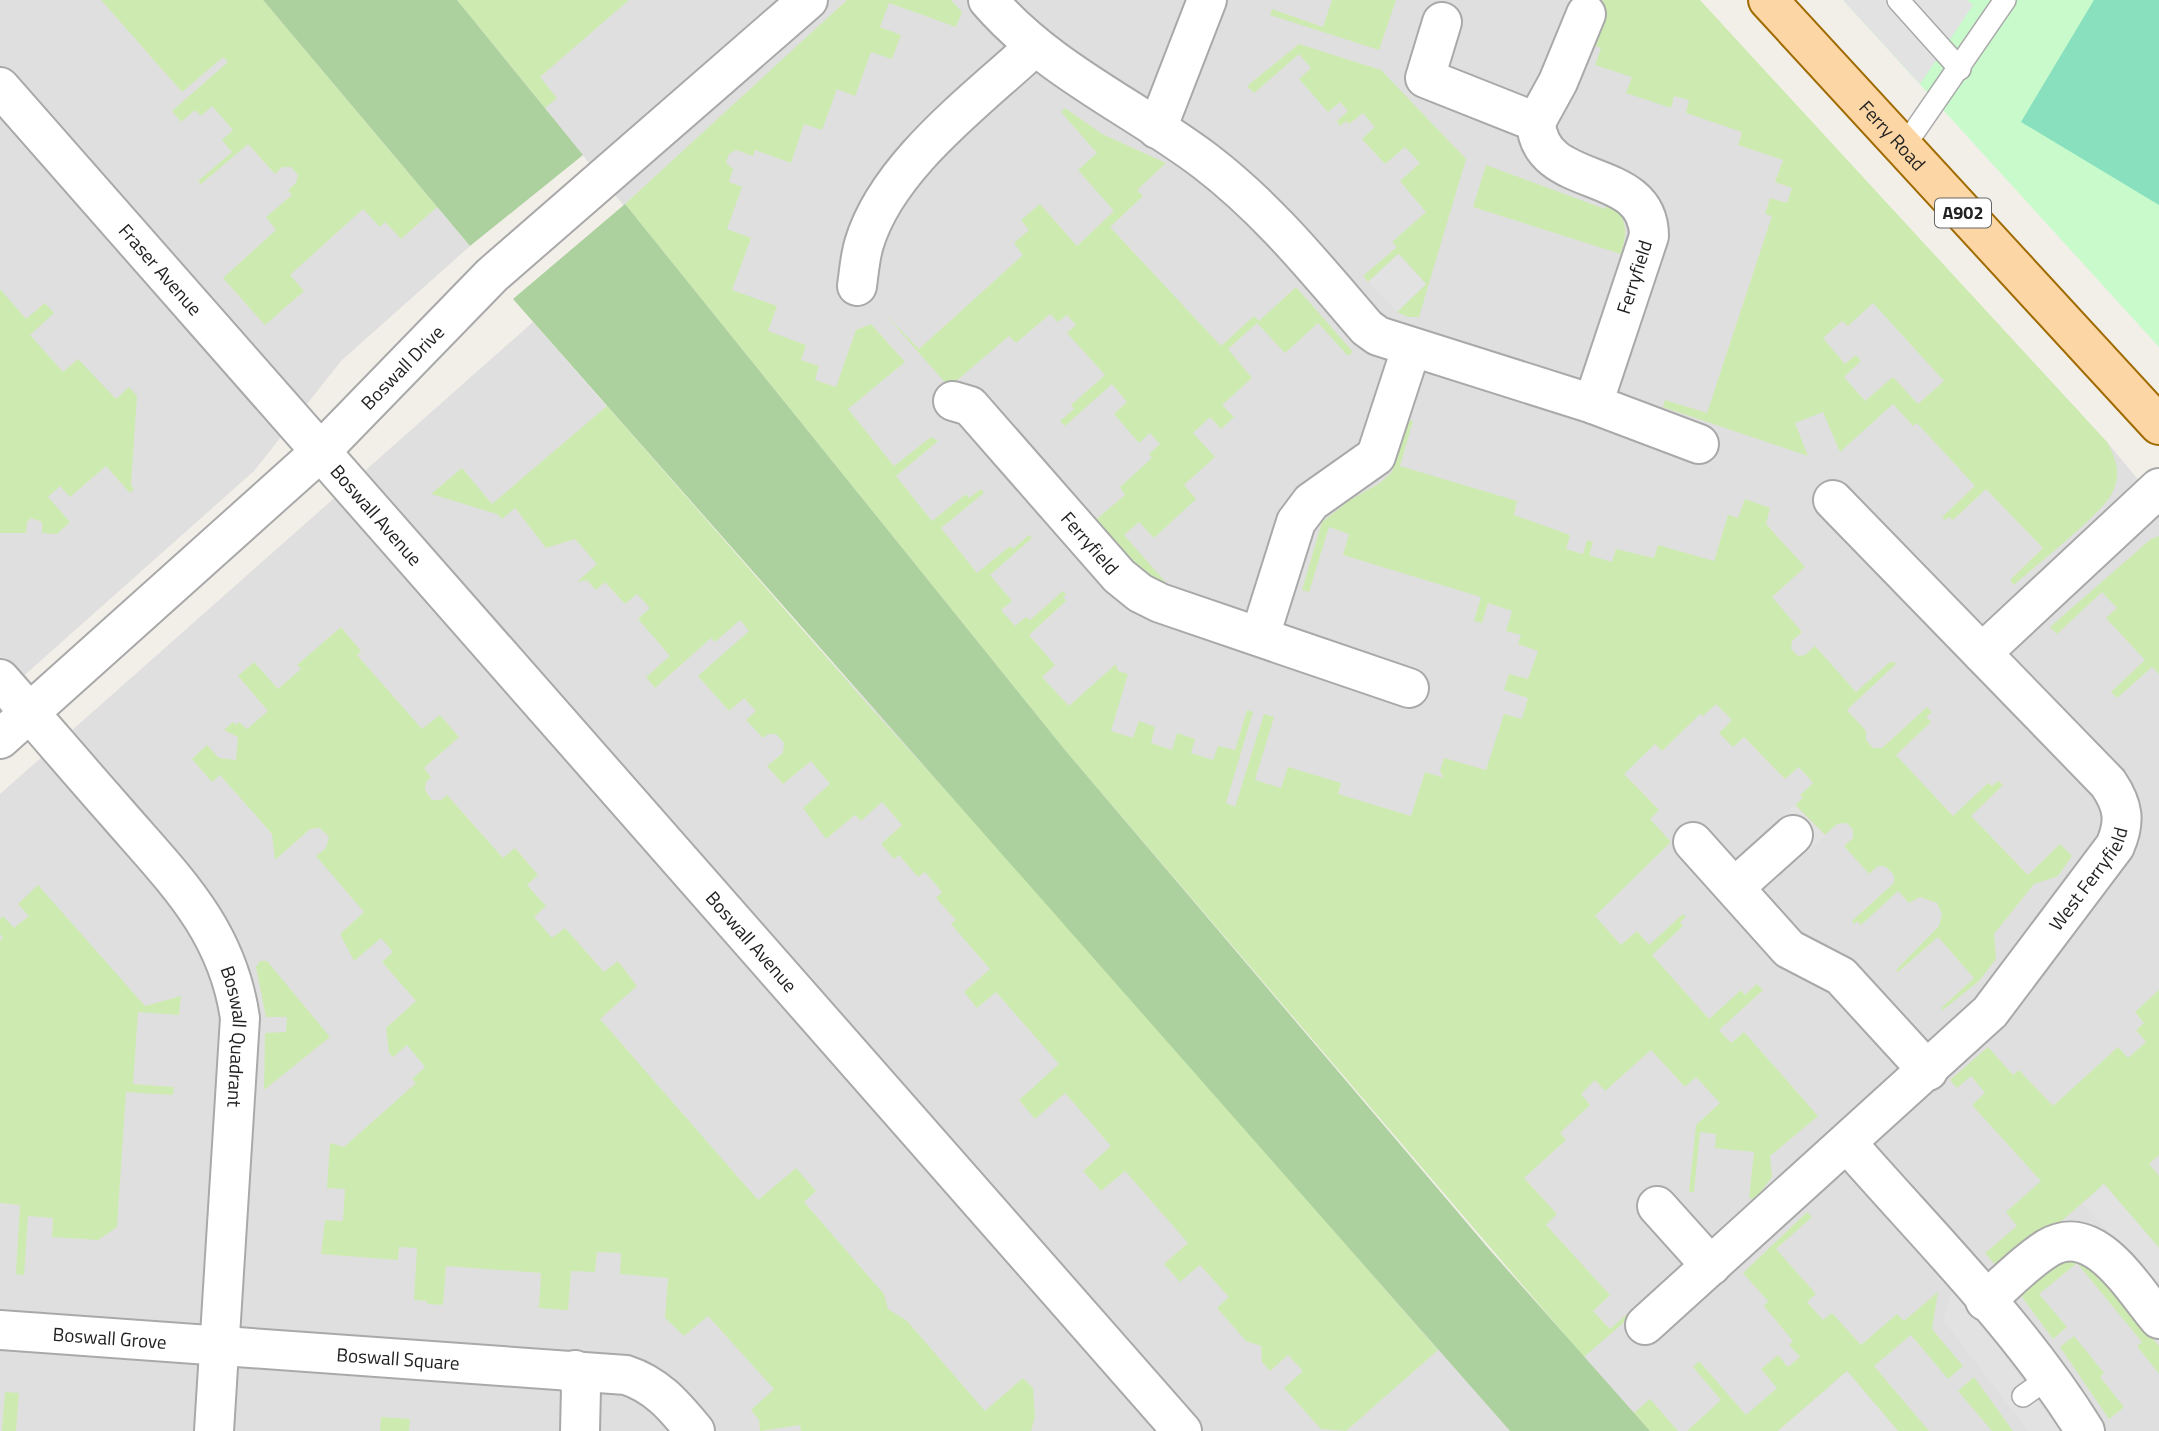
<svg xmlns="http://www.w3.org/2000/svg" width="2159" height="1431" viewBox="0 0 2159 1431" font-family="'Titillium Web',sans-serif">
	<rect width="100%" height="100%" fill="#f2efe9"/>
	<!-- residential -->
	<g fill="#e0dfdf">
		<polygon points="0,0 260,0 470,246 341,361 254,471 0,697"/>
		<polygon points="457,0 1698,0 2107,442 2159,505 2159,1431 1648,1431 1065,750"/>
		<polygon points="533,322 798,625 1026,878 1510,1431 0,1431 0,794"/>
	</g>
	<!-- grass -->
	<g fill="#cdebb0" fill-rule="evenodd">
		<polygon points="101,0 263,0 437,207 401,239 385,222 380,227 363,209 290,275 304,291 265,325 223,278 276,230 266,217 292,195 288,190 296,183 298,175 291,167 282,167 275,174 248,144 201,184 198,181 232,152 222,140 233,130 212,106 201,116 195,110 181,122 172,111 228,62 223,57 182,92"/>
		<polygon points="457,0 629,0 540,77 557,98 545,108"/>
		<polygon points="847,0 951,0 962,12 956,27 889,3 880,27 901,35 892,59 871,52 855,96 837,89 822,130 804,124 791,163 755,150 753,156 736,150 729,154 726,162 733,169 729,182 742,187 727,229 751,238 732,290 777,306 768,331 806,345 801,360 819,366 815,380 836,387 856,330 871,324 905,362 848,409 894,466 931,437 938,441 896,476 932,521 966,494 969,498 981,489 984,493 941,528 977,573 1010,546 1013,549 1029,535 1032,538 990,575 1012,601 1001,610 1015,626 1026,617 1030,620 1063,591 1066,595 1063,597 1066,601 1029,635 1055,665 1042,677 1069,706 1116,664 1118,671 1128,674 1111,731 1133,738 1139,721 1155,727 1151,743 1172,750 1177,733 1195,739 1191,753 1213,760 1218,746 1235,750 1247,710 1253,712 1226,803 1235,807 1264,714 1274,717 1255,780 1281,788 1288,767 1341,783 1338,794 1411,816 1425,772 1444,778 1440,771 1444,758 1486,770 1504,714 1522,719 1528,698 1504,690 1509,674 1528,679 1538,651 1518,644 1521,635 1506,631 1512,611 1488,603 1482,623 1474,621 1481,597 1343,555 1349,534 1329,527 1309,592 1302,590 1322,522 1350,500 1380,483 1392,472 1407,420 1413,421 1400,466 1517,501 1514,515 1570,535 1566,549 1583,554 1587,540 1593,542 1589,555 1612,562 1616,549 1654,558 1658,545 1714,561 1728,515 1738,518 1745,499 1770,508 1766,524 1805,567 1772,597 1802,632 1792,641 1791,649 1798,656 1805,655 1815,646 1856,692 1890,662 1897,663 1847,710 1866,731 1866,740 1873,748 1882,748 1927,707 1932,712 1926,717 1931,722 1896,755 1953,816 1988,783 1992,786 1998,781 2003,785 1971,816 2028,875 2060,844 2072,856 2058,876 2034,884 1994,934 1996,959 1979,981 1943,1010 1941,1008 1974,978 1938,937 1898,972 1896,970 1939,926 1942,914 1937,903 1920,897 1909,903 1898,891 1861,925 1857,921 1854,924 1852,921 1894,883 1894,875 1885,866 1878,866 1869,874 1844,846 1853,838 1853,830 1847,823 1837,824 1825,835 1795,805 1803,798 1800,795 1813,783 1799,767 1785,779 1744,737 1733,747 1719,733 1732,720 1716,704 1703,716 1700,714 1662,751 1655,744 1624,774 1659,810 1650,819 1671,842 1595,916 1621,945 1637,931 1649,945 1683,914 1686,917 1680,922 1683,926 1652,955 1709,1019 1741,990 1745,995 1757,984 1763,990 1719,1030 1731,1043 1744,1032 1818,1116 1770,1156 1772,1177 1755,1199 1749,1198 1754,1152 1715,1148 1716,1134 1700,1132 1694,1192 1689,1192 1696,1125 1720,1103 1696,1077 1685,1087 1651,1050 1605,1091 1595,1080 1581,1094 1590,1105 1560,1133 1566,1140 1524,1178 1557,1214 1546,1225 1610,1295 1593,1311 1610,1329 1627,1314 1630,1317 1584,1357 1065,750 625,204"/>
		<polygon points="1332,0 1396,0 1379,50 1270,15 1272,9 1323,27"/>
		<path d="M 1603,0 L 1700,0 L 2107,442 C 2116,458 2122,475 2112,493 C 2101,515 2036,565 2014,585 L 2010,580 L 2043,548 L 1986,489 L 1953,520 L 1949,517 L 1945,520 L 1942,517 L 1975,486 L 1917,423 L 1913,426 L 1893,404 L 1840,452 L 1823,412 L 1795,423 L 1808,456 L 1663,407 L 1665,400 L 1707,413 L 1772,216 L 1765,214 L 1770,198 L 1787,203 L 1792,188 L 1775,182 L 1783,160 L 1738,145 L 1742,132 L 1686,113 L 1689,100 L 1674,96 L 1671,108 L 1626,93 L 1632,77 L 1595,65 L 1601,48 L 1589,44 ZM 1873,303 L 1944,381 L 1918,404 L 1893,377 L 1865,401 L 1844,377 L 1861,361 L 1856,355 L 1845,364 L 1823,338 L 1842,321 L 1848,326 Z"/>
		<polygon points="1299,44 1381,70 1466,159 1419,317 1408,317 1397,312 1426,284 1399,254 1368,282 1363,276 1397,247 1392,242 1426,212 1400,181 1420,163 1405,147 1385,164 1362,139 1375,127 1363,113 1349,124 1346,121 1340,126 1337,121 1348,111 1340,102 1328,112 1299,79 1311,68 1299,54 1254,93 1247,86"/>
		<polygon points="1065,108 1102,134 1166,163 1137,190 1143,196 1110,227 1221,346 1254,316 1259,321 1296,287 1353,352 1348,356 1318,323 1285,353 1257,323 1228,349 1252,378 1222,405 1234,417 1221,429 1210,417 1193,433 1215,457 1184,485 1196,499 1154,538 1139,522 1124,535 1169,586 1153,585 1093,522 1125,495 1120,487 1152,458 1149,454 1160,444 1150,433 1139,443 1114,414 1127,402 1112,384 1065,426 1060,421 1074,409 1071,405 1105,375 1067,333 1076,325 1067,315 1058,322 1050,314 1016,343 1009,336 949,387 885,314 919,349 1023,255 1014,243 1029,230 1021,220 1040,204 1077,246 1114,211 1078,170 1097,153 1061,112"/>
		<path d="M 1486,165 L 1605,209 L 1608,202 C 1628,218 1628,231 1621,254 L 1473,207 Z"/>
		<polygon points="0,289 26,319 45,303 54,313 30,335 63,372 78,359 116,399 129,387 137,396 131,485 134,489 130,493 106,466 70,497 60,486 48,497 70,522 57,534 42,533 42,522 31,518 27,522 26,533 0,533"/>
		<polygon points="607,406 870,707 1026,878 1438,1350 1346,1431 1321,1429 1284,1388 1303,1371 1288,1355 1270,1371 1262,1362 1261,1346 1246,1341 1217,1308 1229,1297 1200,1265 1180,1282 1164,1264 1188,1243 1125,1171 1101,1191 1083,1171 1111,1146 1065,1093 1035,1119 1019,1100 1059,1064 996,992 977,1008 964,992 990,969 951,924 956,920 936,898 942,892 925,872 918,877 899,855 894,859 881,844 902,825 882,802 861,821 855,815 826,839 803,808 830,784 811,761 783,784 767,766 783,753 784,743 776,734 768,734 763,738 746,720 756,711 744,698 729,711 698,676 749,631 740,620 715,642 711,638 655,688 646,677 670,656 638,619 650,608 637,594 625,604 605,582 596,590 587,580 577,582 597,564 575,539 546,548 515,508 502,519 497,514 431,494 462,468 492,504"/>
		<polygon points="2159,536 2159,674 2152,667 2117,698 2111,692 2145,660 2106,618 2117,608 2102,592 2057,634 2050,627 2151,539"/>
		<polygon points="341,627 361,651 357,655 422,729 440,715 459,737 424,768 431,777 426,782 425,790 432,800 441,800 447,795 503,858 515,848 538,875 527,885 546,906 534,917 552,938 565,928 604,972 618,961 637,986 600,1019 758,1200 796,1168 816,1191 804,1202 884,1294 888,1309 907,1321 985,1411 1023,1378 1033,1388 1035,1417 1031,1431 801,1431 800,1425 760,1431 759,1420 751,1410 774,1389 708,1316 684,1336 665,1318 668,1278 620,1274 621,1253 597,1252 595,1272 571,1271 568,1310 539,1308 541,1273 446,1266 443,1305 427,1304 427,1301 414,1300 417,1248 399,1247 398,1260 321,1254 325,1220 343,1221 345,1189 327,1188 330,1143 344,1147 416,1083 412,1079 425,1067 407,1045 393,1057 389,1053 386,1028 416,1001 382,962 393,952 381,938 354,961 340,934 364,912 316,856 326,848 329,837 320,828 310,829 275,860 272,834 220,775 212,782 192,759 207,745 219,758 236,760 238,737 224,730 233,722 236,725 239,722 247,729 268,711 238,676 254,662 278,689 301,669 297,665"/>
		<polygon points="38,885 145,1006 181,996 179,1015 138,1012 133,1084 174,1087 173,1095 126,1092 117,1227 98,1240 52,1237 53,1218 28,1216 24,1275 16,1274 20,1205 0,1203 0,941 3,938 0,934 0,919 3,916 14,928 29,916 18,904"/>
		<polygon points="260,961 267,961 330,1037 264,1090 265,1033 286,1032 287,1017 266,1017 256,967"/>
		<polygon points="2159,990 2159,1155 2149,1164 2159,1176 2159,1248 2104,1184 2002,1273 1985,1253 2017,1226 2006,1212 2041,1181 1972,1105 1985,1093 1971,1076 1957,1088 1950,1080 1988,1047 2013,1075 2019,1070 2053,1106 2118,1047 2128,1058 2146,1042 2136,1030 2144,1023 2135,1012"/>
		<polygon points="1807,1212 1812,1217 1776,1249 1816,1294 1807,1302 1823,1320 1832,1313 1861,1345 1897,1314 1904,1321 1938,1292 1932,1329 1963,1366 1948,1379 1911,1335 1874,1366 1929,1431 1898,1431 1847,1371 1778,1431 1687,1431 1721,1400 1693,1367 1699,1361 1746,1415 1777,1388 1761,1369 1778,1355 1788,1367 1800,1357 1789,1345 1793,1341 1764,1306 1768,1301 1743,1273"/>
		<polygon points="2059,1257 2084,1257 2159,1346 2159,1374 2137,1346 2142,1342 2077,1263 2039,1294 2067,1327 2053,1339 2022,1297 2023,1289"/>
		<polygon points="2074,1336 2104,1373 2100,1377 2124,1407 2109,1419 2060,1347"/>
		<polygon points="1974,1377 2013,1431 1992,1431 1958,1391"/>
		<polygon points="5,1392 19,1393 16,1431 2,1431"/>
		<polygon points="1650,1399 1678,1431 1650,1431 1634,1413"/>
		<polygon points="381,1417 410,1419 409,1431 380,1431"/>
	</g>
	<!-- forest -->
	<g fill="#add19e">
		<polygon points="263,0 457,0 583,155 470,246"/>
		<polygon points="625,204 1065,750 1489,1249 1650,1431 1510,1431 513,299"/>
	</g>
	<!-- park -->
	<polygon fill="#c8facc" points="1843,0 2159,0 2159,347"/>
	<!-- pitch -->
	<polygon fill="#88e0be" points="2094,0 2159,0 2159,205 2021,122"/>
	<!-- parking -->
	<g fill="#e2e2e2">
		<polygon points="1843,0 1967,0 1973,5 1920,84"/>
		<polygon points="1398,254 1426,284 1397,312 1368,282"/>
		<polygon points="1795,805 1825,835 1797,861 1768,831"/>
		<polygon points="2104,1184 2159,1248 2159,1291 2083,1203"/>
		<polygon points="1954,1287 2060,1431 2028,1431 1943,1320"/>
		<polygon points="1847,1371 1898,1431 1778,1431 1838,1379"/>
	</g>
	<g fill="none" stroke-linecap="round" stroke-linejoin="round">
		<!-- lane casing -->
		<g stroke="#a9a9a9" stroke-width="24">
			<g id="lane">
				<polyline points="1898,0 1960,69"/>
				<polyline points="1903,148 2005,0"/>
				<polyline points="2023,1396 2048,1378"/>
			</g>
		</g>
		<!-- street casing -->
		<g stroke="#a9a9a9" stroke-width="42">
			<g id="street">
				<path d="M 988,0 C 1048,70 1132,106 1205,161 C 1268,209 1316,269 1367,328 L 1378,336 L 1593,404 L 1699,444"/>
				<path d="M 1442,22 L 1425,78 L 1536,122 C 1539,192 1649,164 1649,236 L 1593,404"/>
				<path id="s1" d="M 0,87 L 1182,1431"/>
				<polyline points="1536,122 1558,82 1586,14"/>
				<polyline points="1157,129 1207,0"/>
				<path d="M 857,286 C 859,272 860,257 864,244 C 887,166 976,101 1034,47"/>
				<path id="s2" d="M 953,401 L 970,406 L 1119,576 L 1140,593 L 1160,603 L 1409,688"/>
				<polyline points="1260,636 1296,522 1311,502 1376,456 1411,349"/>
				<polyline points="1982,653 2159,488"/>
				<path id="s3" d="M 0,679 C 39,723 77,768 116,812 C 173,878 227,928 240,1018 L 214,1431"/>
				<path id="s4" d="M 0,739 L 319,453 L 492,275 L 808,0"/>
				<polyline points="1693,842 1789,949 1841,976 1928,1071"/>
				<polyline points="1735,887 1793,835"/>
				<path d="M 1847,1143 C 1928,1236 2020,1326 2085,1431"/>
				<polyline points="1657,1206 1711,1266"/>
				<path d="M 1985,1301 C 2005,1284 2025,1262 2048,1248 C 2095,1220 2133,1289 2159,1319"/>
				<path id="s5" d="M 1645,1325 L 1990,1012 L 2115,846 C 2126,821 2123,805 2108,783 L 1833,500"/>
				<path id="s6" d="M 0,1330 L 626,1375 C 657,1385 674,1406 695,1431"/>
				<polyline points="575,1370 581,1388 580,1431"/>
			</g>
		</g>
		<!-- primary casing -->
		<g stroke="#a06b00" stroke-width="42">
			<g id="primary">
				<path id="s7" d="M 1768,0 L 2159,425"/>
			</g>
		</g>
		<!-- lane -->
		<use href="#lane" stroke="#fff" stroke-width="21"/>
		<!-- street -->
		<use href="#street" stroke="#fff" stroke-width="38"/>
		<!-- primary -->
		<use href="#primary" stroke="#fcd6a4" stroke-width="38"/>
	</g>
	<g text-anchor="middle" stroke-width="5" stroke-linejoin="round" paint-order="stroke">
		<!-- shield labels -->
		<rect fill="#fff" stroke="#646464" stroke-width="2" x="1935" y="198.5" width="56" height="29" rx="5"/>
		<g font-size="18" font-weight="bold" fill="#222">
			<text x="1963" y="219">A902</text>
		</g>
		<!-- street labels -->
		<g font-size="19" fill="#222" stroke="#fff">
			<text dy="7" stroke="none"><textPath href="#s7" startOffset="184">Ferry Road</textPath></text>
			<text dy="7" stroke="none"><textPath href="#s1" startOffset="243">Fraser Avenue</textPath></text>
			<text transform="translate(1634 277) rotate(-72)" y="7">Ferryfield</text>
			<text dy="7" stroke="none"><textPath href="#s4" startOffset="548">Boswall Drive</textPath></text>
			<text dy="7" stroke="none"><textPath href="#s1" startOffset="570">Boswall Avenue</textPath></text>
			<text dy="7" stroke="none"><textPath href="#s2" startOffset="200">Ferryfield</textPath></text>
			<text dy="7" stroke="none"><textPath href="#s5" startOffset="632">West Ferryfield</textPath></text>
			<text dy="7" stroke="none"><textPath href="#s1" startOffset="1138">Boswall Avenue</textPath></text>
			<text dy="7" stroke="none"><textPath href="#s3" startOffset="439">Boswall Quadrant</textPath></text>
			<text dy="7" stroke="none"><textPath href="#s6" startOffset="110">Boswall Grove</textPath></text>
			<text dy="7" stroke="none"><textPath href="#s6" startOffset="399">Boswall Square</textPath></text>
		</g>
	</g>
</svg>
